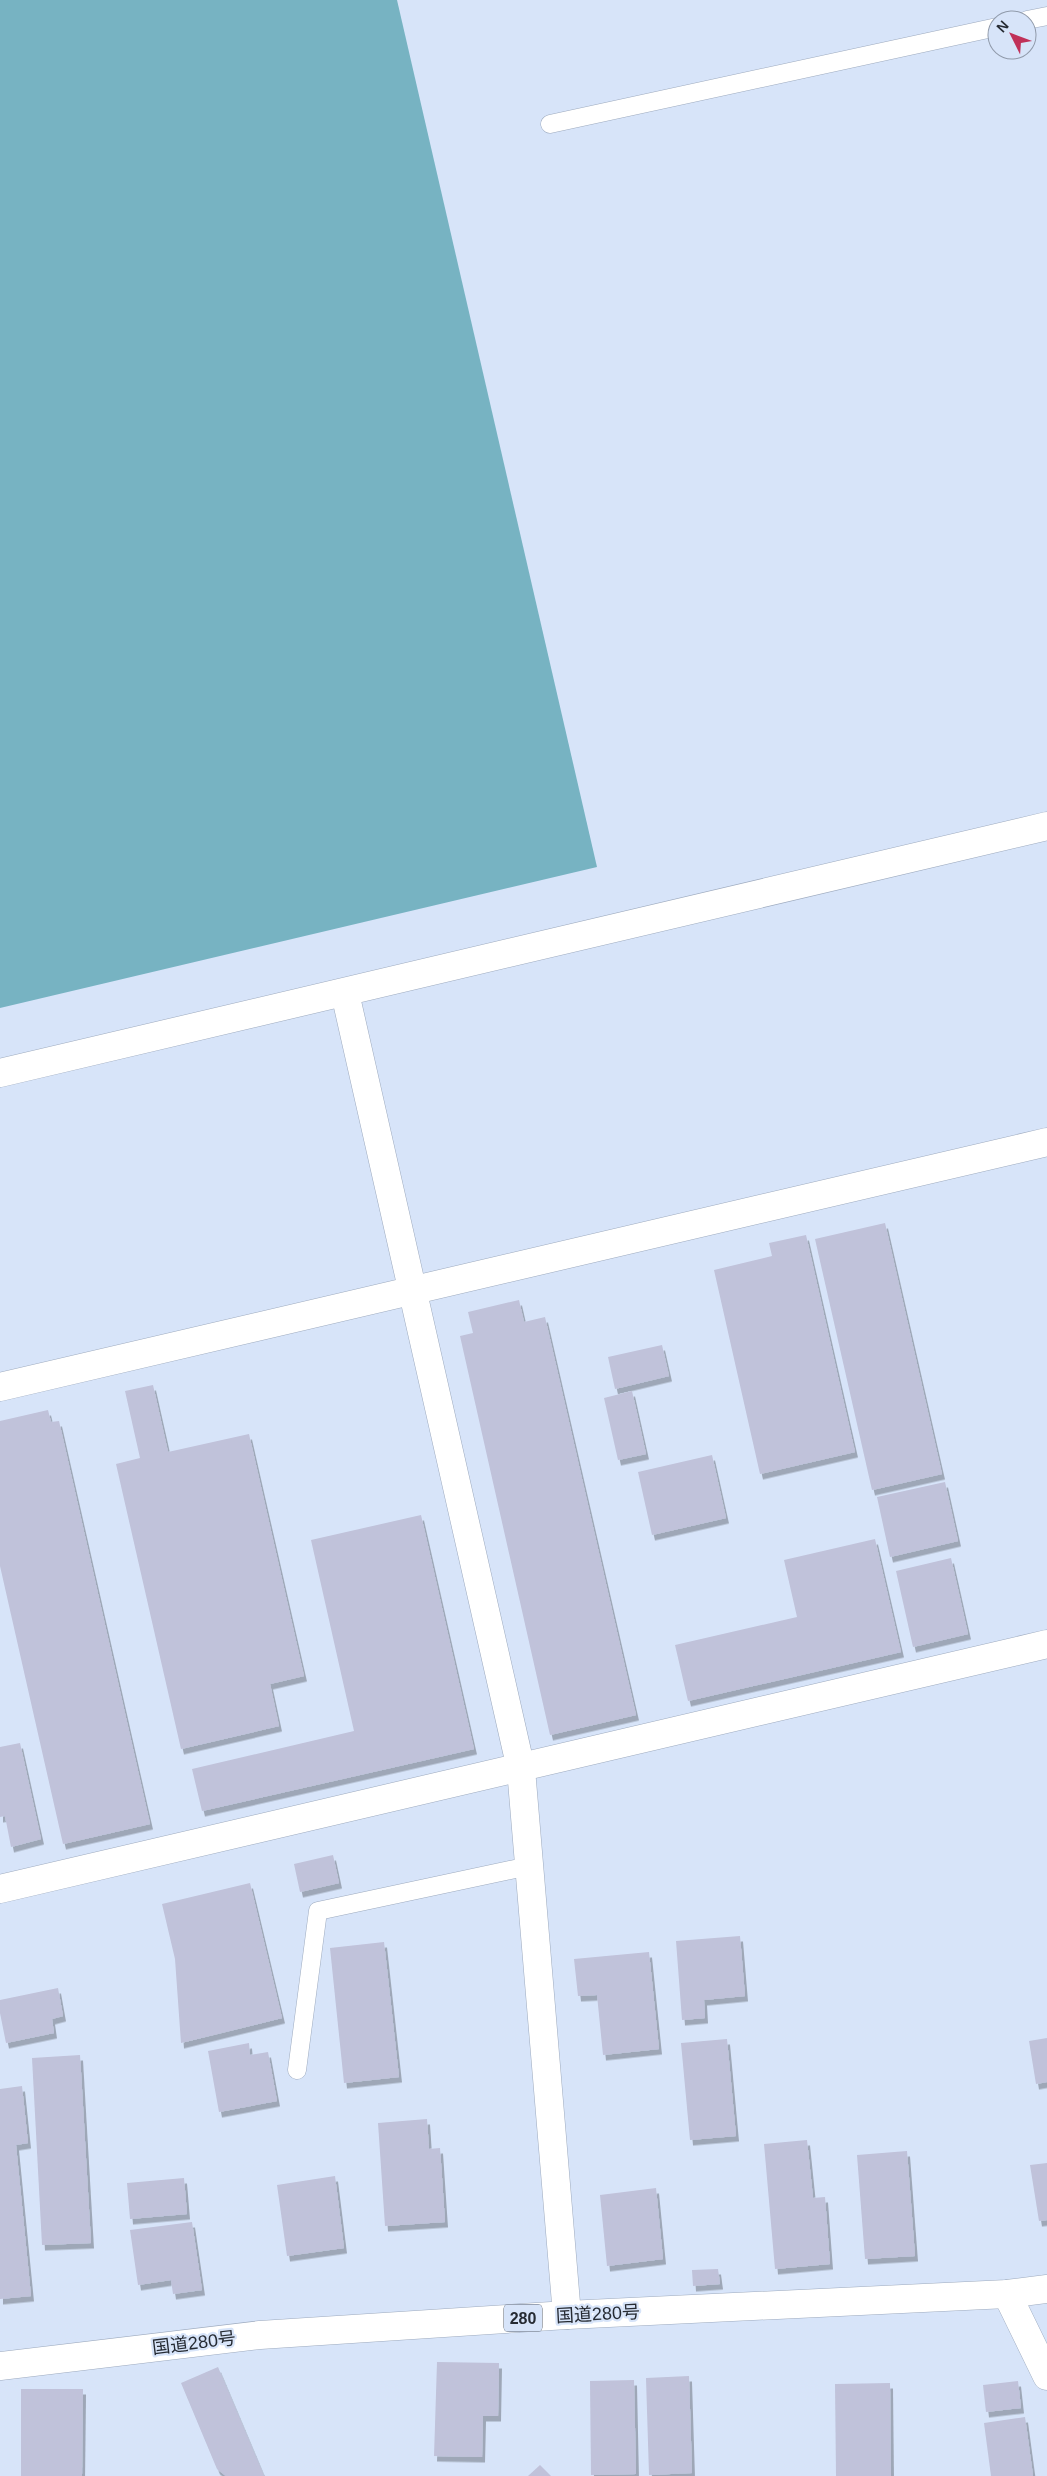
<svg xmlns="http://www.w3.org/2000/svg" width="1047" height="2476" viewBox="0 0 1047 2476" font-family="Arial,'Noto Sans JP',sans-serif">
	<defs>
		<filter id="shadow"><feDropShadow dx="3" dy="5.5" stdDeviation="0" flood-color="#0004"/></filter>
	</defs>
	<rect width="100%" height="100%" fill="#d7e4f9"/>
	<!-- water -->
	<polygon fill="#77b3c2" points="0,0 397,0 597,867 0,1008"/>
	<!-- building -->
	<g fill="#c0c2da" filter="url(#shadow)">
		<polygon points="885,1223 942,1474 872,1490 815,1239"/>
		<polygon points="806,1235 855,1452 760,1474 714,1270 772,1256 769,1243"/>
		<polygon points="519,1300 524,1322 545,1317 636,1715 550,1735 460,1336 473,1333 468,1312"/>
		<polygon points="662,1345 669,1376 615,1389 608,1357"/>
		<polygon points="153,1385 168,1452 249,1434 304,1676 270,1684 279,1726 181,1749 116,1464 140,1458 125,1391"/>
		<polygon points="632,1391 646,1454 618,1460 604,1398"/>
		<polygon points="48,1410 51,1422 59,1421 150,1824 63,1844 0,1566 0,1421"/>
		<polygon points="712,1455 726,1518 652,1535 638,1472"/>
		<polygon points="945,1482 958,1541 890,1557 877,1497"/>
		<polygon points="421,1515 474,1749 202,1811 192,1769 354,1731 311,1540"/>
		<polygon points="875,1539 901,1652 688,1701 675,1645 797,1617 784,1560"/>
		<polygon points="951,1558 968,1634 913,1647 896,1571"/>
		<polygon points="20,1743 41,1839 11,1847 5,1816 0,1817 0,1747"/>
		<polygon points="333,1855 339,1883 300,1892 294,1864"/>
		<polygon points="250,1883 282,2018 181,2043 175,1959 162,1904"/>
		<polygon points="740,1936 745,1996 704,2000 705,2018 682,2020 676,1941"/>
		<polygon points="384,1942 399,2077 344,2083 330,1948"/>
		<polygon points="649,1952 659,2049 603,2055 597,1995 578,1996 574,1959"/>
		<polygon points="58,1988 63,2016 52,2019 54,2033 6,2043 0,2013 0,2000"/>
		<polygon points="1047,2038 1047,2082 1036,2084 1029,2041"/>
		<polygon points="727,2039 736,2136 690,2140 681,2043"/>
		<polygon points="249,2043 250,2055 268,2052 277,2101 219,2112 208,2051"/>
		<polygon points="80,2055 91,2243 42,2245 32,2058"/>
		<polygon points="22,2086 28,2143 16,2145 31,2296 0,2299 0,2089"/>
		<polygon points="427,2119 429,2149 440,2148 445,2222 385,2226 378,2123"/>
		<polygon points="807,2140 813,2198 825,2197 830,2264 775,2269 764,2144"/>
		<polygon points="907,2151 915,2256 865,2259 857,2155"/>
		<polygon points="1047,2163 1047,2220 1039,2221 1030,2165"/>
		<polygon points="335,2176 344,2248 287,2256 277,2185"/>
		<polygon points="184,2178 187,2214 130,2219 127,2183"/>
		<polygon points="656,2188 663,2259 607,2266 600,2195"/>
		<polygon points="192,2222 202,2290 173,2294 171,2280 138,2285 130,2230"/>
		<polygon points="718,2269 720,2284 693,2286 692,2270"/>
		<polygon points="437,2362 499,2363 498,2416 483,2416 482,2457 434,2456"/>
		<polygon points="218,2367 264,2476 226,2476 217,2469 181,2383"/>
		<polygon points="689,2376 692,2473 649,2475 646,2378"/>
		<polygon points="634,2380 636,2474 591,2475 590,2381"/>
		<polygon points="1018,2381 1021,2408 986,2412 983,2385"/>
		<polygon points="890,2383 891,2476 836,2476 835,2384"/>
		<polygon points="21,2389 83,2389 82,2476 21,2476"/>
		<polygon points="1025,2417 1033,2476 991,2476 984,2423"/>
		<polygon points="540,2465 551,2476 528,2476"/>
	</g>
	<g fill="none" stroke-linecap="round" stroke-linejoin="round">
		<!-- lane casing -->
		<g stroke="#9daabe" stroke-width="19">
			<g id="lane">
				<polyline points="1027,20 1047,16"/>
				<polyline points="550,124 997,27"/>
				<polyline points="297,2070 318,1911 529,1866"/>
			</g>
		</g>
		<!-- street casing -->
		<g stroke="#9daabe" stroke-width="29">
			<g id="street">
				<polyline points="345,993 521,1769 567,2315"/>
				<polyline points="0,1387 1047,1142"/>
				<polyline points="0,1889 1047,1644"/>
				<polyline points="1007,2294 1047,2376"/>
			</g>
		</g>
		<!-- secondary casing -->
		<g stroke="#9daabe" stroke-width="29">
			<polyline id="secondary" points="0,1073 1047,826"/>
		</g>
		<!-- highway casing -->
		<g stroke="#9daabe" stroke-width="29">
			<polyline id="highway" points="0,2366 260,2335 567,2315 1007,2294 1047,2289"/>
		</g>
		<!-- lane -->
		<use href="#lane" stroke="#fff" stroke-width="18"/>
		<!-- street -->
		<use href="#street" stroke="#fff" stroke-width="28"/>
		<!-- secondary -->
		<use href="#secondary" stroke="#fff" stroke-width="28"/>
		<!-- highway -->
		<use href="#highway" stroke="#fff" stroke-width="28"/>
	</g>
	<g text-anchor="middle" stroke-width="4.5" stroke-linejoin="round" paint-order="stroke">
		<!-- shield labels -->
		<rect fill="#d7e4f9" stroke="#5b626e" stroke-width="1" x="504" y="2304.5" width="38" height="27" rx="4"/>
		<g font-size="16" font-weight="bold" fill="#262b33">
			<text x="523" y="2324">280</text>
		</g>
		<!-- street labels -->
		<g font-size="18" fill="#262b33" stroke="#d7e4f9">
			<text transform="translate(598 2314) rotate(-3)" y="6">国道280号</text>
			<text transform="translate(194 2343) rotate(-7)" y="6">国道280号</text>
		</g>
	</g>
	<!-- north arrow -->
	<g transform="translate(1012 35) rotate(312)"><circle r="24" fill="#d7e4f9" stroke="#909aaa"/>
	<path d="M0-4L9 19L0 12L-9 19Z" fill="#c03159"/>
	<text y="-8" font-size="14" font-weight="bold" text-anchor="middle" fill="#262b33">N</text>
	</g>
</svg>
